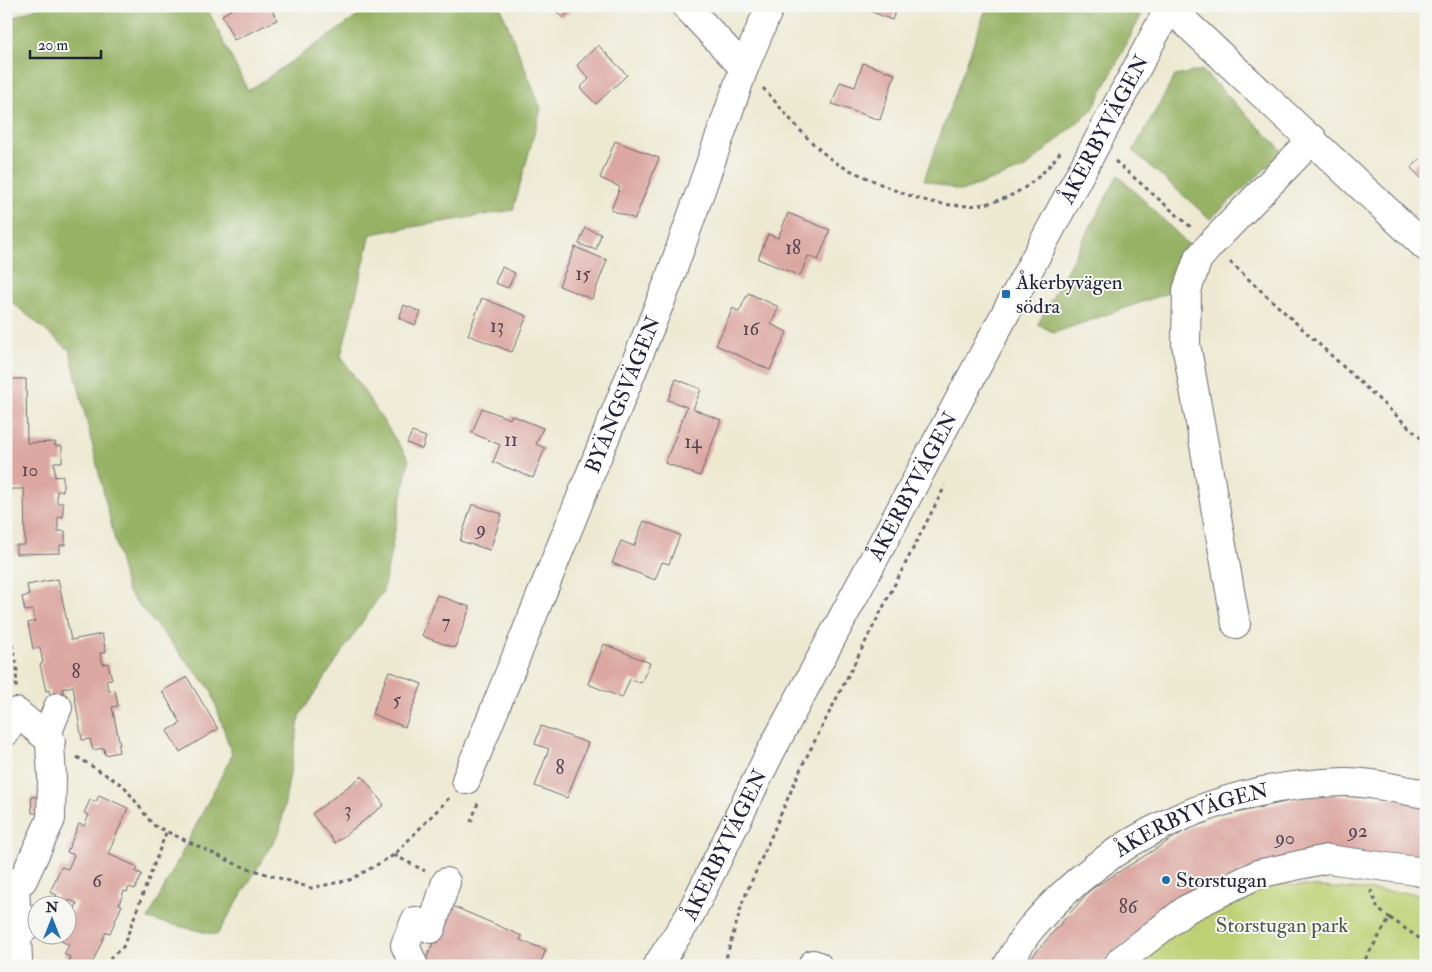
<svg xmlns="http://www.w3.org/2000/svg" width="1432" height="972" viewBox="0 0 1432 972" font-family="'IM FELL Double Pica',serif">
	<rect width="100%" height="100%" fill="#f6f6f2"/>
	<filter id="ink" filterUnits="userSpaceOnUse"><feTurbulence type="fractalNoise" baseFrequency=".02" numOctaves="2"/><feDisplacementMap in="SourceGraphic" scale="10" xChannelSelector="R" yChannelSelector="G"/><feConvolveMatrix kernelMatrix="1 2 1 2 8 2 1 2 1" color-interpolation-filters="sRGB"/></filter>
	<filter id="wash" filterUnits="userSpaceOnUse"><feTurbulence type="fractalNoise" baseFrequency=".0096" numOctaves="4" result="noise"/><feDisplacementMap in="SourceGraphic" scale="20" xChannelSelector="R" yChannelSelector="G"/><feGaussianBlur stdDeviation="1.12" result="paint"/><feColorMatrix in="noise" values="0 0 0 0 0 0 0 0 0 0 0 0 0 0 0 0 0 1.4 0 .05"/><feComposite in="paint" operator="in"/></filter>
	<g filter="url(#wash)">
		<rect width="100%" height="100%" fill="#ede9d1"/>
		<!-- green -->
		<polygon fill="#bed073" stroke="#707957" points="1275,884 1426,894 1426,966 1138,966 1175,927"/>
		<!-- forest -->
		<g fill="#96b265" stroke="#5c6a50">
			<polygon points="40,6 206,6 248,91 361,14 448,6 500,6 541,109 513,210 371,234 341,356 409,460 383,591 300,715 280,831 217,935 148,919 232,755 211,690 127,591 70,351 6,297 6,21"/>
			<polygon points="987,6 1146,6 1093,109 1025,168 961,191 924,180"/>
			<polygon points="1202,70 1284,152 1210,219 1133,151 1175,76"/>
			<polygon points="1118,175 1192,248 1168,293 1054,333 1038,324"/>
		</g>
		<g id="blocks">
			<!-- building -->
			<g fill="#dba7a0">
				<polygon points="237,6 270,6 277,20 234,40 222,15"/>
				<polygon points="552,6 577,6 562,18"/>
				<polygon points="858,6 897,6 892,20"/>
				<polygon points="598,45 627,75 596,104 580,88 589,79 577,65"/>
				<polygon points="863,63 895,74 880,120 832,104 840,82 855,87"/>
				<polygon points="615,141 659,158 635,219 611,210 620,187 600,178"/>
				<polygon points="1426,153 1426,183 1411,168"/>
				<polygon points="788,213 830,230 818,260 808,256 800,276 758,259 768,234 778,238"/>
				<polygon points="585,228 601,234 596,250 579,244"/>
				<polygon points="575,247 607,260 592,299 559,286"/>
				<polygon points="502,267 515,273 508,288 495,283"/>
				<polygon points="748,293 779,307 771,324 787,332 770,370 716,345 733,308 739,312"/>
				<polygon points="482,298 527,316 512,352 468,335"/>
				<polygon points="404,305 421,312 415,325 399,318"/>
				<polygon points="6,379 26,379 27,443 55,442 55,446 62,446 62,462 54,462 55,477 63,476 63,491 57,491 57,503 63,503 63,517 58,517 58,531 65,531 65,545 60,545 60,553 16,554 16,545 25,545 24,489 11,489 11,496 6,496"/>
				<polygon points="676,379 701,389 693,409 721,420 700,476 665,463 687,407 668,400"/>
				<polygon points="482,408 510,419 511,415 543,428 536,444 545,448 533,478 493,462 500,445 472,433"/>
				<polygon points="412,432 426,437 422,449 407,443"/>
				<polygon points="472,504 502,514 490,550 460,541"/>
				<polygon points="644,521 680,535 669,564 662,562 655,580 612,563 621,541 634,546"/>
				<polygon points="58,579 71,640 102,634 106,652 100,653 103,664 108,663 112,679 106,680 109,691 115,690 118,706 112,707 120,745 118,745 119,752 105,755 104,748 93,750 90,739 82,740 73,686 62,689 64,697 51,700 49,690 46,691 40,664 43,663 40,648 33,649 28,623 35,621 32,610 25,611 22,597 29,595 27,585"/>
				<polygon points="437,595 470,607 455,648 422,636"/>
				<polygon points="604,644 650,663 641,683 630,679 622,698 588,684"/>
				<polygon points="389,671 422,684 405,727 372,714"/>
				<polygon points="187,677 218,729 180,752 167,731 181,723 162,691"/>
				<polygon points="6,685 11,703 6,704"/>
				<polygon points="541,726 588,743 567,798 535,786 549,749 535,744"/>
				<polygon points="362,776 384,805 335,843 312,814"/>
				<polygon points="99,795 128,808 108,854 138,867 136,872 142,874 135,889 129,887 127,892 124,891 119,904 122,905 110,933 106,932 91,966 86,964 85,966 68,966 70,957 64,954 69,945 61,941 64,934 68,934 68,926 77,903 69,900 67,904 59,904 54,902 57,895 50,892 61,867 68,869 74,855 67,852 79,824 84,826 89,815 84,813 90,800 96,802"/>
				<polygon points="1315,795 1426,800 1426,865 1244,870 1110,953 1101,966 1024,966 1090,890 1189,828 1223,816"/>
				<polygon points="31,797 44,797 44,813 32,813"/>
				<polygon points="450,905 522,936 520,940 546,950 539,966 423,966"/>
			</g>
		</g>
	</g>
	<g filter="url(#ink)">
		<use href="#blocks" fill-opacity="0" stroke="#696870" stroke-width="1"/>
		<g fill="none" stroke-linecap="round" stroke-linejoin="round">
			<!-- minor casing -->
			<g stroke="#696870" stroke-width="30">
				<g id="minor">
					<polyline points="686,6 744,68"/>
					<polyline points="1170,8 1426,247"/>
					<polyline points="1236,624 1186,344 1187,290 1198,259 1211,244 1313,139"/>
					<polyline points="6,732 16,712 51,741"/>
					<path id="s1" d="M 466,780 L 668,283 L 744,68 L 770,6"/>
					<polyline points="15,882 17,934"/>
					<polyline points="6,883 23,880 51,819 52,776 49,729 58,707"/>
					<polyline points="6,962 18,961 17,934 38,918"/>
					<polyline points="414,966 405,945 415,921 431,929 446,882"/>
					<path id="s2" d="M 657,966 L 689,917 L 769,755 L 1170,6"/>
					<polyline points="813,966 813,964 818,966"/>
					<path id="s3" d="M 1007,966 C 1015,953 1022,938 1032,927 C 1110,835 1222,785 1343,782 C 1370,781 1399,790 1426,794"/>
					<polyline points="1117,966 1121,960 1187,909 1258,874 1327,859 1417,871 1426,874"/>
				</g>
			</g>
			<!-- path -->
			<g stroke="#696870" stroke-width="3" stroke-dasharray="4 4" stroke-linecap="butt">
				<path d="M 763,88 C 785,112 805,139 832,160 C 843,168 859,174 872,180 C 944,215 1010,222 1061,151"/>
				<polyline points="1115,161 1192,228"/>
				<polyline points="1230,262 1426,443"/>
				<polyline points="6,621 17,665 16,689"/>
				<polyline points="77,757 124,786 153,825 238,865 311,888 350,880 394,855 449,798"/>
				<polyline points="471,822 478,803"/>
				<polyline points="394,855 425,871"/>
				<polyline points="1390,918 1426,943"/>
				<polyline points="724,965 743,901 801,768 945,486"/>
				<polyline points="106,966 112,956 123,947 167,830"/>
				<polyline points="1361,966 1390,918 1378,909 1371,890"/>
			</g>
			<!-- minor -->
			<use href="#minor" stroke="#fff" stroke-width="28"/>
		</g>
	</g>
	<!-- markers -->
	<g fill="#1f6fb2" stroke="#f6f6f2" stroke-width="2">
		<rect x="1001" y="289" width="10" height="10" rx="2.5"/>
		<circle cx="1166" cy="880" r="5"/>
	</g>
	<g text-anchor="middle" stroke-width="4" stroke-linejoin="round" paint-order="stroke">
		<!-- number labels -->
		<g font-size="19" fill="#504354">
			<text x="793" y="254">18</text>
			<text x="583" y="280">15</text>
			<text x="497" y="332">13</text>
			<text x="751" y="335">16</text>
			<text x="511" y="446">11</text>
			<text x="693" y="448">14</text>
			<text x="30" y="476">10</text>
			<text x="481" y="535">9</text>
			<text x="446" y="628">7</text>
			<text x="76" y="678">8</text>
			<text x="397" y="706">5</text>
			<text x="560" y="774">8</text>
			<text x="348" y="816">3</text>
			<text x="1358" y="837">92</text>
			<text x="1285" y="844">90</text>
			<text x="97" y="887">6</text>
			<text x="1128" y="913">86</text>
		</g>
		<!-- street labels -->
		<g font-size="21" fill="#22223b" stroke="#f6f6f2">
			<text dy="7" stroke="none"><textPath href="#s2" startOffset="949">ÅKERBYVÄGEN</textPath></text>
			<text dy="7" stroke="none"><textPath href="#s1" startOffset="416">BYÄNGSVÄGEN</textPath></text>
			<text dy="7" stroke="none"><textPath href="#s2" startOffset="544">ÅKERBYVÄGEN</textPath></text>
			<text dy="7" stroke="none"><textPath href="#s3" startOffset="242">ÅKERBYVÄGEN</textPath></text>
			<text dy="7" stroke="none"><textPath href="#s2" startOffset="139">ÅKERBYVÄGEN</textPath></text>
		</g>
		<!-- poi labels -->
		<g font-size="21" fill="#22223b" stroke="#f6f6f2" text-anchor="start">
			<text x="1016" y="289">Åkerbyvägen<tspan x="1016" dy="24">södra</tspan></text>
			<text x="1176" y="887">Storstugan</text>
		</g>
		<!-- park labels -->
		<g font-size="21" fill="#51564c" stroke="#f6f6f2">
			<text x="1282" y="932">Storstugan park</text>
		</g>
	</g>
	<!-- margin -->
	<rect width="1432" height="972" fill="none" stroke="#f6f6f2" stroke-width="25"/>
	<!-- north arrow -->
	<g transform="translate(52 920)"><circle r="24" fill="#f6f6f2" stroke="#a1a1a9"/>
	<path d="M0-4L9 19L0 12L-9 19Z" fill="#1f6fb2"/>
	<text y="-8" font-size="14" font-weight="bold" text-anchor="middle" fill="#22223b">N</text>
	</g>
	<!-- scale -->
	<path d="M30 50v8h71v-8" fill="none" stroke="#22223b" stroke-width="2.5"/>
	<text x="38" y="50" font-size="15" fill="#22223b" stroke="#f6f6f2" stroke-width="4" paint-order="stroke">20 m</text>
</svg>
